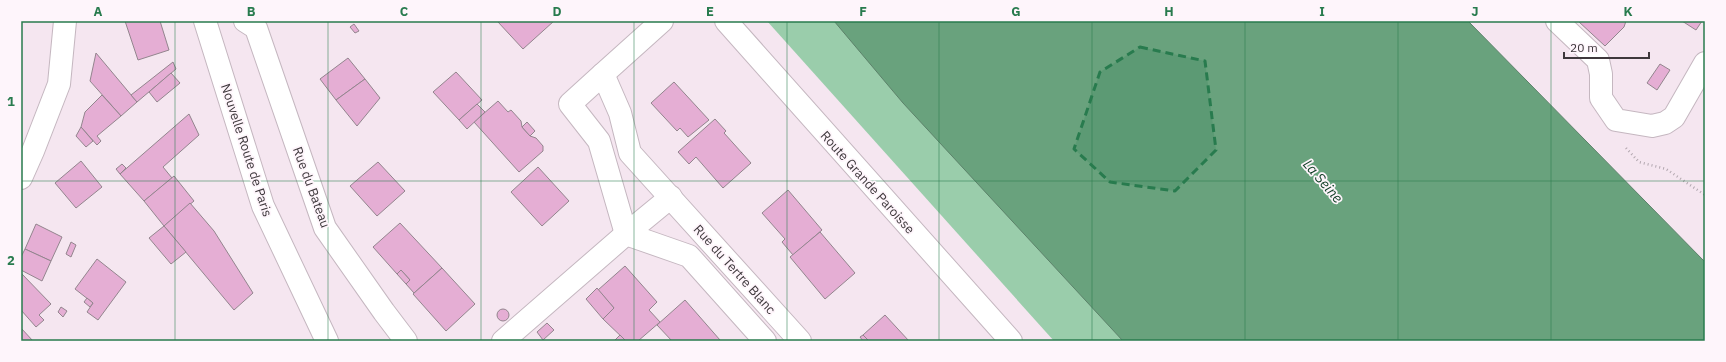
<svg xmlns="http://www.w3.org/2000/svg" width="1726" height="362" viewBox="0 0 1726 362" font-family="'IBM Plex Sans',sans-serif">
	<rect width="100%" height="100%" fill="#f5e6f0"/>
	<!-- green -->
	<polygon fill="#9acdab" points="767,21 848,21 1143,341 1054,341"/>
	<!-- water -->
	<polygon fill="#69a27d" stroke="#5c826a" points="834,21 1468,21 1705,262 1705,341 1123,341 903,103"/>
	<!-- building -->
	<g fill="#e5aed4" stroke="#93858e">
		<polygon points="125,21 160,21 169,50 138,60"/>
		<polygon points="499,21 554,21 523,49 498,22"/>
		<polygon points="1578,21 1626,21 1624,27 1605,46"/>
		<polygon points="1682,21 1702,21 1696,30"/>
		<polygon points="354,24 359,31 355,33 350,27"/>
		<polygon points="96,53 137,102 121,116 90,81"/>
		<polygon points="348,58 365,79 336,100 320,79"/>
		<polygon points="173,62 176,69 137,102 131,95"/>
		<polygon points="1660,64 1670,70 1657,90 1647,83"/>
		<polygon points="456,72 482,100 459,120 433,92"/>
		<polygon points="171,73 180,83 157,102 149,92"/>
		<polygon points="365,79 380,98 357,126 336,100"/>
		<polygon points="674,82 709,120 688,137 680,128 677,131 651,103"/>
		<polygon points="102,95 121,116 97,136 101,141 97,145 81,127 85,112"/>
		<polygon points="498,101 508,112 511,110 521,121 522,127 530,136 536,138 543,146 543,151 519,172 474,122"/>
		<polygon points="477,104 485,112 467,129 459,120"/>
		<polygon points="189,114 199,135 163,167 172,178 144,201 120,174"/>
		<polygon points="715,119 726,131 724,133 751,163 723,188 696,157 689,164 678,152"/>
		<polygon points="527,122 535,131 530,136 522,127"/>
		<polygon points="81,127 93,141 86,147 76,136"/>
		<polygon points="81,161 102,187 76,208 55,183"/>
		<polygon points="378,162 405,191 377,216 350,186"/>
		<polygon points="122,164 126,168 120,174 116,169"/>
		<polygon points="538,167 569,201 542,226 511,192"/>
		<polygon points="174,176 194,201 164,226 144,201"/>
		<polygon points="788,190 822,230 793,255 782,242 785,239 762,213"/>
		<polygon points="190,203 214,231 253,293 234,310 164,226"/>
		<polygon points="400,223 442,268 414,293 406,284 410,280 401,270 397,274 373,247"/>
		<polygon points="36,224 62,237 51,261 25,249"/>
		<polygon points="164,226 186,252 171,264 149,238"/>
		<polygon points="820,232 855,273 825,299 790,257"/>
		<polygon points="71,242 76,245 71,257 66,254"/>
		<polygon points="25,249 51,261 42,281 21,270 21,257"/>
		<polygon points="97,259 126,282 98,320 87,312 93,303 75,289"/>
		<polygon points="625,266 657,302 649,310 660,322 638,341 626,341 603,319 614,308 598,290"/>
		<polygon points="442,268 475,304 446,331 413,294"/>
		<polygon points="401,270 410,280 406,284 397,274"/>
		<polygon points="21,273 51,304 39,315 44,320 36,327 21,310"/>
		<polygon points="597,288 614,308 603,319 586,299"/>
		<polygon points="87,298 93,303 90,307 84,302"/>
		<polygon points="685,300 720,340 718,341 672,341 657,325"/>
		<polygon points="61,307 67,311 63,317 58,312"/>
		<circle cx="503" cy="315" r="6"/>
		<polygon points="885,315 909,341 869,341 863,335"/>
		<polygon points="547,323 554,330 543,340 537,332"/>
		<polygon points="21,328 33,341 21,341"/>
		<polygon points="620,335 626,341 614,341"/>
		<polygon points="863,335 869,341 863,341 860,337"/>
	</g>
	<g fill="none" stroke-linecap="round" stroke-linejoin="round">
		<!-- minor casing -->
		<g stroke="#c5b7c0" stroke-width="24">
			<g id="minor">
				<polyline points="245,21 256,28 325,228 384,312 406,341"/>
				<polyline points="1557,21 1598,60 1601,74 1601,98 1616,120 1652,126 1665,123 1674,117 1705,63"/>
				<polyline points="603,74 662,21"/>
				<polyline points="21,178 33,151 59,84 65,21"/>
				<polyline points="626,234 599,141 570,104 603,74 620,113 630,153 800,341"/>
				<polyline points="626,234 689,256 765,341"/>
				<polyline points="503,341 626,234 671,197"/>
			</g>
		</g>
		<!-- major casing -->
		<g stroke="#c5b7c0" stroke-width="24">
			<g id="major">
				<polyline points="205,21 263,206 327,341"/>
				<polyline points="726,21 1011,341"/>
			</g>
		</g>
		<!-- path -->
		<polyline stroke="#b2a7af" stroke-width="2.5" stroke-dasharray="1 3" stroke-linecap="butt" points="1626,148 1639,162 1666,169 1705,195"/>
		<!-- minor -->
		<use href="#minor" stroke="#fff" stroke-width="22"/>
		<!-- major -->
		<use href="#major" stroke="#fff" stroke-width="22"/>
	</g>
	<!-- marked area -->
	<path fill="#287b4e" fill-opacity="0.2" stroke="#287b4e" stroke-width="3" stroke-dasharray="8 5" stroke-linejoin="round" d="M 1140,47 L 1205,61 L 1216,150 L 1175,191 L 1110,182 L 1074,149 L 1100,72 Z"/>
	<!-- grid -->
	<path fill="none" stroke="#287b4e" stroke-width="1" stroke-opacity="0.55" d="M 175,21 L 175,341M 328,21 L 328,341M 481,21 L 481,341M 634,21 L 634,341M 787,21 L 787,341M 939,21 L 939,341M 1092,21 L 1092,341M 1245,21 L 1245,341M 1398,21 L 1398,341M 1551,21 L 1551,341M 21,181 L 1705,181"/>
	<g text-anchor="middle" stroke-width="3.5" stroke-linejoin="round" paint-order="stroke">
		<!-- street labels -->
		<g font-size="13" fill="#3e383c" stroke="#fef5fb">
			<text transform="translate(247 150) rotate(72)" y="5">Nouvelle Route de Paris</text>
			<text transform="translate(868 182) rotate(48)" y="5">Route Grande Paroisse</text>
			<text transform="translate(312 187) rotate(70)" y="5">Rue du Bateau</text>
			<text transform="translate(735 269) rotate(48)" y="5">Rue du Tertre Blanc</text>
		</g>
		<!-- water labels -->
		<g font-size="14" font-style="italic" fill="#0d3c23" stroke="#fef5fb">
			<text transform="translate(1323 181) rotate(49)" y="5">La Seine</text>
		</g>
	</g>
	<!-- border -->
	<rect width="1726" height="362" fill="none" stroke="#fef5fb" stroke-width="44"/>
	<!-- scale -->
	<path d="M1564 52v6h85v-6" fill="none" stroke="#3e383c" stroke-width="2"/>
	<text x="1570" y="52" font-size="12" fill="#3e383c" stroke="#fef5fb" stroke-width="3" paint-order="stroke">20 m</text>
	<rect x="22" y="22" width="1682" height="318" fill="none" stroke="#287b4e" stroke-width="1.5"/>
	<g font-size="13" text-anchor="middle" font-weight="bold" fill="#287b4e">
		<text x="98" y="16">A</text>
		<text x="251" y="16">B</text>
		<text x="404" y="16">C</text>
		<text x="557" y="16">D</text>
		<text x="710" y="16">E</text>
		<text x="863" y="16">F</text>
		<text x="1016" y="16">G</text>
		<text x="1169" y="16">H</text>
		<text x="1322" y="16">I</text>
		<text x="1475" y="16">J</text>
		<text x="1628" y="16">K</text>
		<text x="11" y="106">1</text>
		<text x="11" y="265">2</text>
	</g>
</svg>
